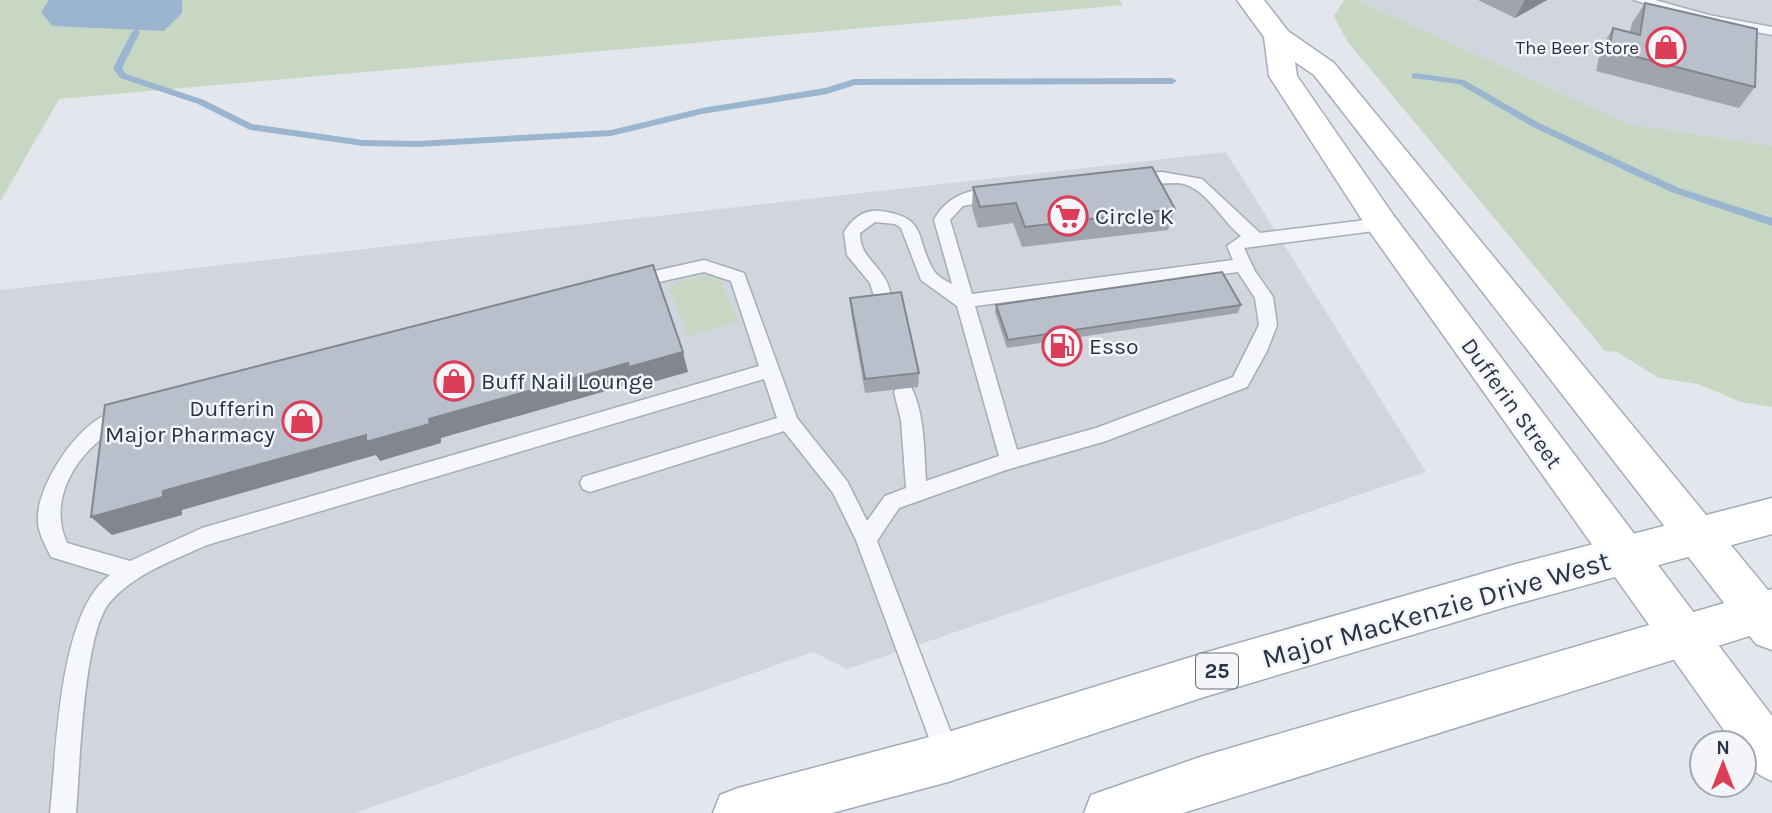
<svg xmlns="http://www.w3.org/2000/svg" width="1772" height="813" viewBox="0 0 1772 813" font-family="Karla,sans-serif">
	<rect width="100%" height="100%" fill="#e3e6ec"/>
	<!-- built -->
	<g fill="#d0d5de">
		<polygon points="1357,0 1772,0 1772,146 1629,124"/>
		<polygon points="1226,152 1426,472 847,669 813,652 355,813 0,813 0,290"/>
	</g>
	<!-- green -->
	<g fill="#c8d7c3">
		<polygon points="0,0 1120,0 1123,5 59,99 0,202"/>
		<polygon points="1344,0 1357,0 1629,124 1772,146 1772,407 1741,402 1698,384 1659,378 1617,352 1605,351 1347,41 1334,16"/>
		<polygon points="716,272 739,322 688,336 668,285"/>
	</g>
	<!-- water -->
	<polygon fill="#9ab5cf" points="49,0 182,0 182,13 164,31 52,26 41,12"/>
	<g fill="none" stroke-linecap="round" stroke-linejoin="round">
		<!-- stream -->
		<g fill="#9ab5cf" fill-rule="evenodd">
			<polygon points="136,29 140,32 122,68 126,74 204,100 252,124 363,140 418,141 611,130 702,108 825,88 854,79 1172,78 1177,81 1172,84 855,85 827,94 702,114 611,136 418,147 363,146 250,130 198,104 120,78 113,68 132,32"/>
			<polygon points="1415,73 1464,80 1539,123 1679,188 1772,218 1772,226 1671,192 1533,127 1459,84 1412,78 1412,74"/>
		</g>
		<!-- lane casing -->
		<g stroke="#a7adb7" stroke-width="3">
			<g id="lane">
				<polygon points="1634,0 1655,0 1709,15 1772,27 1772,35 1702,22"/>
				<path d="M 1162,172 L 1202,179 L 1260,233 L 1382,218 L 1390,224 L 1382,230 L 1244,248 L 1255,271 L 1273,297 L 1277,325 L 1267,351 L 1247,387 L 1106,441 L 1006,470 L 899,508 L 877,541 L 960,756 L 957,765 L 948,768 L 939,765 L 856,540 L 833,493 L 784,431 L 590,492 L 583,489 L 580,483 L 583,477 L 777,418 L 764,379 L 207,545 C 174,560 134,574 110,602 C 83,633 80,768 76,813 L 50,813 C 57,751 58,613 110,575 L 51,557 C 46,546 38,533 38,521 C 35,484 91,398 133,412 L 136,417 C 130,427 113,430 104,437 C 71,461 49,505 67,543 L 130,561 L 202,528 L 759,366 L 731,281 L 704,272 L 632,288 L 623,282 L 632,276 L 704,260 L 744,273 L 797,418 L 847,481 L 867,521 L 885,496 L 906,488 L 901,420 L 894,392 L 897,387 L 911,387 C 925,414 924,451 926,481 L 999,456 L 957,306 L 921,280 L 901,228 L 895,224 L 875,222 L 860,233 C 860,254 873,260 884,277 C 889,284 891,295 893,304 L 884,310 L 878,309 L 870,283 L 847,255 L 844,232 C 852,219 864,209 880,211 C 929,217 914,238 934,271 C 937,276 946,281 952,284 L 934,220 C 945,197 976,184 1002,191 L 1002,199 L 963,206 L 950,220 L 972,294 L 1233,260 L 1227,246 L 1241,236 C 1222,221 1208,191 1184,184 C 1168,180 1136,191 1125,179 L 1133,174 ZM 1238,272 L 1255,298 L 1259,325 L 1233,377 L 1096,428 L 1017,450 L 975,306 Z"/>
			</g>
		</g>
		<!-- secondary casing -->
		<g stroke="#a7adb7" stroke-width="3">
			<path id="secondary" d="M 1237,0 L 1264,0 L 1288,31 L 1334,63 L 1772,595 L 1772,650 L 1756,644 L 1314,75 L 1295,62 L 1297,76 L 1394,216 L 1772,716 L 1772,781 C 1753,773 1744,765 1744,743 L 1733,743 L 1370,232 L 1269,76 L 1264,37 Z"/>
		</g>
		<!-- primary casing -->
		<g stroke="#a0abb9" stroke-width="3">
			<g id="primary">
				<polygon points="1772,498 1772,534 1509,606 1204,697 948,782 832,813 713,813 720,795 738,788 948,732 1204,653 1509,566"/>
				<polygon points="1772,589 1772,629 1183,813 1084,813 1091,795 1200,757"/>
			</g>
		</g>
		<!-- lane -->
		<use href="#lane" fill="#f6f7fa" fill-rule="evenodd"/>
		<!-- secondary -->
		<use href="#secondary" fill="#fff" fill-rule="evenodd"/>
		<!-- primary -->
		<use href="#primary" fill="#fff" fill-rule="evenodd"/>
	</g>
	<!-- wall -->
	<g fill="#9fa4af">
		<polygon points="1478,0 1547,0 1515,18"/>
		<polygon points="1645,3 1755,87 1739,108 1596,71 1601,48 1613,28 1630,32 1632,23"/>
		<polygon points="973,187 1175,209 1168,230 1022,247 1013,223 978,228 972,208"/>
		<polygon points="850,298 919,373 918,387 865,393 851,312"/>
		<polygon points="996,305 1241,305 1238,313 1007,348 995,312"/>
	</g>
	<!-- shaded-wall -->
	<g fill="#82868e">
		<polygon points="1525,0 1547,0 1515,18"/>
		<polygon points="683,352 688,372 635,387 629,367"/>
		<polygon points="628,363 634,383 441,438 441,443 380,461 376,455 182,510 182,515 112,535 91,517 163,491"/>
	</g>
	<!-- building -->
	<g fill="#b9bfcb" stroke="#82868e" stroke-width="2">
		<polygon points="1645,3 1757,29 1755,87 1609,50 1613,28 1640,35"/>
		<polygon points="1152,167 1175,209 1025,227 1016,203 980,207 973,187"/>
		<polygon points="653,265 683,352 629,367 628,363 429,419 430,424 366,442 366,435 163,491 163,497 91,517 105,405"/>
		<polygon points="1222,272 1241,305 1008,340 996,305"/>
		<polygon points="901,292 919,373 865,379 850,298"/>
	</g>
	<!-- icons -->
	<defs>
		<g id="shop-ring" transform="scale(2.0125)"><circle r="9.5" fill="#f3f5f9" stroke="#dc3d57" stroke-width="1.5"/><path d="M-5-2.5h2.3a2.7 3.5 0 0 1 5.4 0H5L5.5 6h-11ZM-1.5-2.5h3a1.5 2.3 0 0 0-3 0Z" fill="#dc3d57"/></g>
		<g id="supermarket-ring" transform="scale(2.0125)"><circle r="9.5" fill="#f3f5f9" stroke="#dc3d57" stroke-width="1.5"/><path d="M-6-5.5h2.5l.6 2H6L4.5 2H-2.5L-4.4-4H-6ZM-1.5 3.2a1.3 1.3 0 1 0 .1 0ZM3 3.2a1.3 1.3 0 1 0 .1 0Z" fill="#dc3d57"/></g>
		<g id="fuel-ring" transform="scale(2.0125)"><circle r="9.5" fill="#f3f5f9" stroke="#dc3d57" stroke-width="1.5"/><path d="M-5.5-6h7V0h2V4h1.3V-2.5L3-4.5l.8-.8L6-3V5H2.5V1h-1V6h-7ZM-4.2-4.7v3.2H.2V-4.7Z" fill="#dc3d57"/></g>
	</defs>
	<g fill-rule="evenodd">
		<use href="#shop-ring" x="1666" y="47"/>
		<use href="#supermarket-ring" x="1068" y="216"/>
		<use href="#fuel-ring" x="1062" y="346"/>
		<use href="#shop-ring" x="454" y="381"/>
		<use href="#shop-ring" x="302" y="421"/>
	</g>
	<g text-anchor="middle" stroke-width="5" stroke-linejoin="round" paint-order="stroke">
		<!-- far-poi labels -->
		<g font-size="19" fill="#283446" stroke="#f3f5f9" text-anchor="end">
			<text x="1639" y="54">The Beer Store</text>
		</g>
		<!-- shield labels -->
		<rect fill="#f3f5f9" stroke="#656e7c" stroke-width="2" x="1196" y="653.5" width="42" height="35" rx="5"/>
		<g font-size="21" font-weight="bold" fill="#283446">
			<text x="1217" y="678">25</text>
		</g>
		<!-- poi labels -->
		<g font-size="23" fill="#283446" stroke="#f3f5f9" text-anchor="start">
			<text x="1095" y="224">Circle K</text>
			<text x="1089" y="354">Esso</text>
			<text x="481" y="389">Buff Nail Lounge</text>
			<text x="275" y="416" text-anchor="end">Dufferin<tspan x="275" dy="26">Major Pharmacy</tspan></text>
		</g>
		<!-- street labels -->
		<g font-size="23" fill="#283446" stroke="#f3f5f9">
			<text transform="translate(1512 403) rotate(54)" y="8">Dufferin Street</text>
		</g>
		<!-- near-street labels -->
		<g font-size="28" fill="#283446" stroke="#f3f5f9">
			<text transform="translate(1436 609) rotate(-16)" y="10">Major MacKenzie Drive West</text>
		</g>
	</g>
	<!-- north arrow -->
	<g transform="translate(1723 764)"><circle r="33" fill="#f3f5f9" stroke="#a2a8b1" stroke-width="2"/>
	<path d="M0-5L12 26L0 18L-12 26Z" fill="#dc3d57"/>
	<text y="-10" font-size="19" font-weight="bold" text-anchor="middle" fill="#283446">N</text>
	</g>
</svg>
